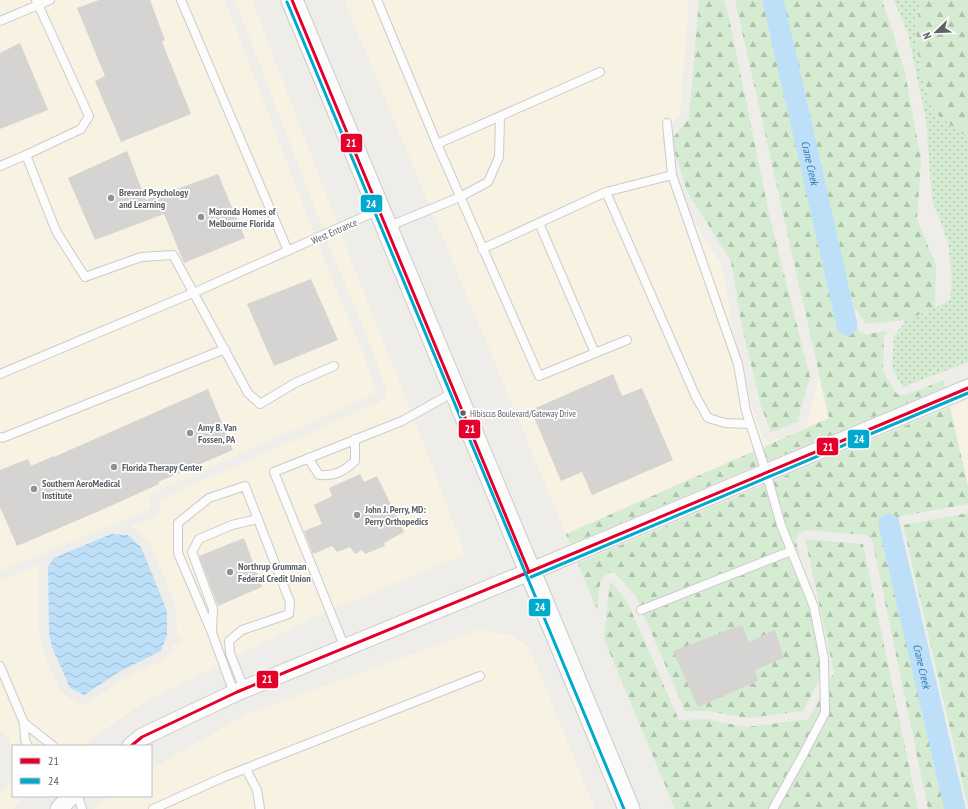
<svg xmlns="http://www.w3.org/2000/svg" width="968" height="809" viewBox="0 0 968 809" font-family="'PT Sans Narrow',sans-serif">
	<defs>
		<pattern id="grass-dots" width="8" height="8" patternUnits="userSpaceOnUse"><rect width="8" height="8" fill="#d5ecd2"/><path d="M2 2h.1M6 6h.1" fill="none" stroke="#b0c3ae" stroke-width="1.8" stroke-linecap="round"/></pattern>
		<pattern id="forest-firs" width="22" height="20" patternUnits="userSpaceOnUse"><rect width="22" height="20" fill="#d5ecd2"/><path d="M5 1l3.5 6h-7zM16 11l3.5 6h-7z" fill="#b0c3ae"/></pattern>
		<pattern id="water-waves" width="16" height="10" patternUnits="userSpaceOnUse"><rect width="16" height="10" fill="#bde0f8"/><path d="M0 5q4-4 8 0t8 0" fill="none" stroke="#9db9cd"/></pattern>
	</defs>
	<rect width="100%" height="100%" fill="#eeede9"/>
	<!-- commercial -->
	<g fill="#f7f2e2">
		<polygon points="0,0 225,0 323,257 361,348 377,393 148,495 151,509 0,571"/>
		<polygon points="235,0 252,0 349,255 430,460 465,554 312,618 144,702 82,746 13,746 13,750 8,737 0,731 0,580 39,565 39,635 43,651 61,692 65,695 78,703 87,704 124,679 165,659 170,653 173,646 186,639 177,636 176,607 150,543 132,526 154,517 159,514 161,509 159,500 381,401 385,397 387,392 370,344 332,253"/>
		<polygon points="344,0 689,0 680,115 664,135 661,140 678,197 722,265 733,330 752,408 764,438 769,441 775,440 801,430 806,426 819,376 829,419 566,534"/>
		<polygon points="968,399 968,486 950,407"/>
		<polygon points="478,630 511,635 529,647 595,809 94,809 103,800 108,796 151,796 151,769 247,714"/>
		<polygon points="13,773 13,796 25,796 13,809 0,809 0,794 8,784"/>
	</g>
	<!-- grass -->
	<polygon fill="url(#grass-dots)" points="894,0 921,0 916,32 921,75 935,113 968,138 968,362 903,387 892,369 894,336 906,320 935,308 950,299 952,280 948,242 932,200 926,120 908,34"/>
	<!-- forest -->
	<g fill="url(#forest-firs)">
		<polygon points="699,0 724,0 728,13 769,214 810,377 797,422 771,432 761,406 742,327 731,261 687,191 671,140 689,118"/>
		<polygon points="735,0 771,0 845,310 860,332 866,334 887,331 884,337 883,372 897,394 906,395 944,380 945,387 570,544 566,534 829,418"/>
		<polygon points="781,0 882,0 905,72 921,159 917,219 936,265 935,308 906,320 866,324 854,307"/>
		<polygon points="921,0 968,0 968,138 935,113 921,75 916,32"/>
		<path d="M 950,407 L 968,486 L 968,504 L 902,516 L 896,519 L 894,528 L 959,809 L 928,809 L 872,539 L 865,535 L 807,530 C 800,532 797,534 796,541 L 824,671 L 803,711 L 747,718 L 708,711 L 685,711 L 635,595 L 614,572 C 596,573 599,598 597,611 L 578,563 Z"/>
		<polygon points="968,513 968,806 903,525"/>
		<polygon points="805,539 863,544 918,809 675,809 604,639 610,581 627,601 679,720 706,719 746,727 809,719 834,672"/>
	</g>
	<!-- water -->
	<polygon fill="url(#water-waves)" points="111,534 128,535 141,547 167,611 167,635 161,651 119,672 84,695 70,688 52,647 49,633 48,567 54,558"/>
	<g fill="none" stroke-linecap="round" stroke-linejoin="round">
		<!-- canal -->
		<g stroke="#bde0f8" stroke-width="21">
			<path id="s1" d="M 773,0 L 847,325"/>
			<path id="s2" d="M 889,524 L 955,809"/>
		</g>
	</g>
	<!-- building -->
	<g fill="#d5d4d2">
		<polygon points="99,0 150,0 165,40 162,42 191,114 121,142 95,81 105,76 77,8"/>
		<polygon points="20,43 48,110 0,129 0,53"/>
		<polygon points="127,151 146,200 218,174 245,238 184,263 164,214 95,240 68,178"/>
		<polygon points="311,279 338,340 274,366 247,304"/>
		<polygon points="613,374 622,396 642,388 673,460 592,495 582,472 561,481 531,410"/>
		<polygon points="208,389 233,450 158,482 159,484 97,512 17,546 0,507 0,470 28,459 31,466 54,456 54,457"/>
		<polygon points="360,474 364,482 377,476 404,532 384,543 385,546 365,554 362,550 355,554 350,547 337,552 332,546 313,554 304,531 322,524 314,505 332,496 329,488"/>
		<polygon points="244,538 262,587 218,606 199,556"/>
		<polygon points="742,625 749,642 775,630 784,658 755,670 758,681 698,707 673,651"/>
	</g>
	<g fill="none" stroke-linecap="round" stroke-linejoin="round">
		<!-- service casing -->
		<g stroke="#cbcbcb" stroke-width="10">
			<g id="service">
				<polyline points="181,0 288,251"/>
				<polyline points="377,0 437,144 539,376 627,340"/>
				<polyline points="0,21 50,0"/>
				<polyline points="667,123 672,175 738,364 746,411 766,472 781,525 814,607 824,659 825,713 804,753 773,809"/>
				<polyline points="437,144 600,72"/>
				<polyline points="26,155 56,231 85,277 141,257 173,255 248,393 260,404 295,383 334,366"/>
				<polyline points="0,166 26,155 81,129 89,116 36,0"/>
				<polyline points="606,192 696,397 708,418 725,423 750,424"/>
				<polyline points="539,223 595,353"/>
				<polyline points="387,227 460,197 488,182 499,157 500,117"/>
				<polyline points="482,249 606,192 672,175"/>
				<polyline points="0,374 200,290 379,210"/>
				<polyline points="0,437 2,438 225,349"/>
				<path d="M 308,458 L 319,475 C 335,476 343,472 355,461 L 355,439"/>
				<polyline points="641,610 791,551"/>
				<polyline points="212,631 213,609 192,552 199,539 232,525 258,519"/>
				<polyline points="345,648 274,472 402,421 454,392"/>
				<polyline points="0,666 24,723 25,740 28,746"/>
				<polyline points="234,693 212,633 178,553 178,523 209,498 245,486 290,602 289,614 242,630 229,641 230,653 244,689"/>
				<polyline points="24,723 53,746"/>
				<polyline points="246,769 257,790 260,809"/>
				<polyline points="78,796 82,809"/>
				<polyline points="153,809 224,777 480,676"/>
			</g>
		</g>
		<!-- minor casing -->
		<g stroke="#cbcbcb" stroke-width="19">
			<g id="minor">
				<polyline points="131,746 142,737 237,692 529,572 968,388"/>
				<polyline points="59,809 71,796"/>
			</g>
		</g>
		<!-- tertiary casing -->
		<g stroke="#cbcbcb" stroke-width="23">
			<polyline id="tertiary" points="292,0 629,809"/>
		</g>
		<!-- service -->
		<use href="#service" stroke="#fcfcfc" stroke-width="8"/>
		<!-- minor -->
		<use href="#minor" stroke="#fcfcfc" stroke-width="17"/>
		<!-- tertiary -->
		<use href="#tertiary" stroke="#fcfcfc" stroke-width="21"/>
		<!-- bus-1 casing -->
		<g stroke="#fff" stroke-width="6">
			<g id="bus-1">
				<polyline points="292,0 529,572"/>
				<polyline points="131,746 142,737 237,692 529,572 968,388"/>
			</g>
		</g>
		<!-- bus-2 casing -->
		<g stroke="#fff" stroke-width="6">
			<g id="bus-2">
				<polyline points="287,2 624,809"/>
				<polyline points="531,577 968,393"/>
			</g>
		</g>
		<!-- bus-1 -->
		<use href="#bus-1" stroke="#e4002b" stroke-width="3"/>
		<!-- bus-2 -->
		<use href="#bus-2" stroke="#00a9ce" stroke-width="3"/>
	</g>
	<!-- markers -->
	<g fill="#909395" stroke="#fff" stroke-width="1.5">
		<circle cx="111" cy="198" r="4"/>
		<circle cx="201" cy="217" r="4"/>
		<circle cx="190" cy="433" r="4"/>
		<circle cx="114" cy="467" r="4"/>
		<circle cx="34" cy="489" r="4"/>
		<circle cx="357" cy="515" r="4"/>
		<circle cx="230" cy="572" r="4"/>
	</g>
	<circle fill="#5d6268" stroke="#fff" stroke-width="1.5" cx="463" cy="413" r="3.5"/>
	<g text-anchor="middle" stroke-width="3.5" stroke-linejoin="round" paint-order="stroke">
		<!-- bus labels -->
		<g font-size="9" fill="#5d6268" stroke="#fff" text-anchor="start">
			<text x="470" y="417">Hibiscus Boulevard/Gateway Drive</text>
		</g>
		<!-- poi labels -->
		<g font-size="10" font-weight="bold" fill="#5d6268" stroke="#fff" text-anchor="start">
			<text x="119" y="196">Brevard Psychology<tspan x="119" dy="12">and Learning</tspan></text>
			<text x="209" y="215">Maronda Homes of<tspan x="209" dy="12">Melbourne Florida</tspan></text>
			<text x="198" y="431">Amy B. Van<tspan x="198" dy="12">Fossen, PA</tspan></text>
			<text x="122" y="471">Florida Therapy Center</text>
			<text x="42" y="487">Southern AeroMedical<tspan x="42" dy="12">Institute</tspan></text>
			<text x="365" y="513">John J. Perry, MD:<tspan x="365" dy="12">Perry Orthopedics</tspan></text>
			<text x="238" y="570">Northrup Grumman<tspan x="238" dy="12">Federal Credit Union</tspan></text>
		</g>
		<!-- street labels -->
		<g font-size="10" fill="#5d6268" stroke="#fff">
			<text transform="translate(334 231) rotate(-24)" y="4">West Entrance</text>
		</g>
		<!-- water labels -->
		<g font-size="11" font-style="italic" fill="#3677b3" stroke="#fff">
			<text dy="4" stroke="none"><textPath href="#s1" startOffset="167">Crane Creek</textPath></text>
			<text dy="4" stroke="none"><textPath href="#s2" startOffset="146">Crane Creek</textPath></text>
		</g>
	</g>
	<g stroke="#fff" stroke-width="1.5">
		<rect x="340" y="133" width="23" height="20" rx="4" fill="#e4002b"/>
		<rect x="360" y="194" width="23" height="19" rx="4" fill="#00a9ce"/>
		<rect x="458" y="419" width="23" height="20" rx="4" fill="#e4002b"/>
		<rect x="847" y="429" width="23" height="20" rx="4" fill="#00a9ce"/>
		<rect x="816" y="437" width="23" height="19" rx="4" fill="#e4002b"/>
		<rect x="528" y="598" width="23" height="19" rx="4" fill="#00a9ce"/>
		<rect x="256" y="670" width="23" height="19" rx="4" fill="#e4002b"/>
	</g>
	<g font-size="11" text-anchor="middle" font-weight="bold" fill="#fff">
		<text x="351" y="147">21</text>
		<text x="371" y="208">24</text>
		<text x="470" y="433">21</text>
		<text x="859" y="443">24</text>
		<text x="828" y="451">21</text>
		<text x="540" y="611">24</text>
		<text x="267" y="683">21</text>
	</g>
	<!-- legend -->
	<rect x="12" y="745" width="140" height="52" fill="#ffffff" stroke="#bec0c3"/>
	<rect x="20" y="758" width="20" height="6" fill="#e4002b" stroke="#bec0c3"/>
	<text x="48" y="765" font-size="12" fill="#5d6268">21</text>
	<rect x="20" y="778" width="20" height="6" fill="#00a9ce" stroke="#bec0c3"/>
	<text x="48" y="785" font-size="12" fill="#5d6268">24</text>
	<!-- north arrow -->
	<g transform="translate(936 32) rotate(247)" stroke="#ffffff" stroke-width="3" paint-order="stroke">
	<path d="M0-3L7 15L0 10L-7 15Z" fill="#5d6268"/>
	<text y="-6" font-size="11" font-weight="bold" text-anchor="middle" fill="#5d6268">N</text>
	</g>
</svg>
